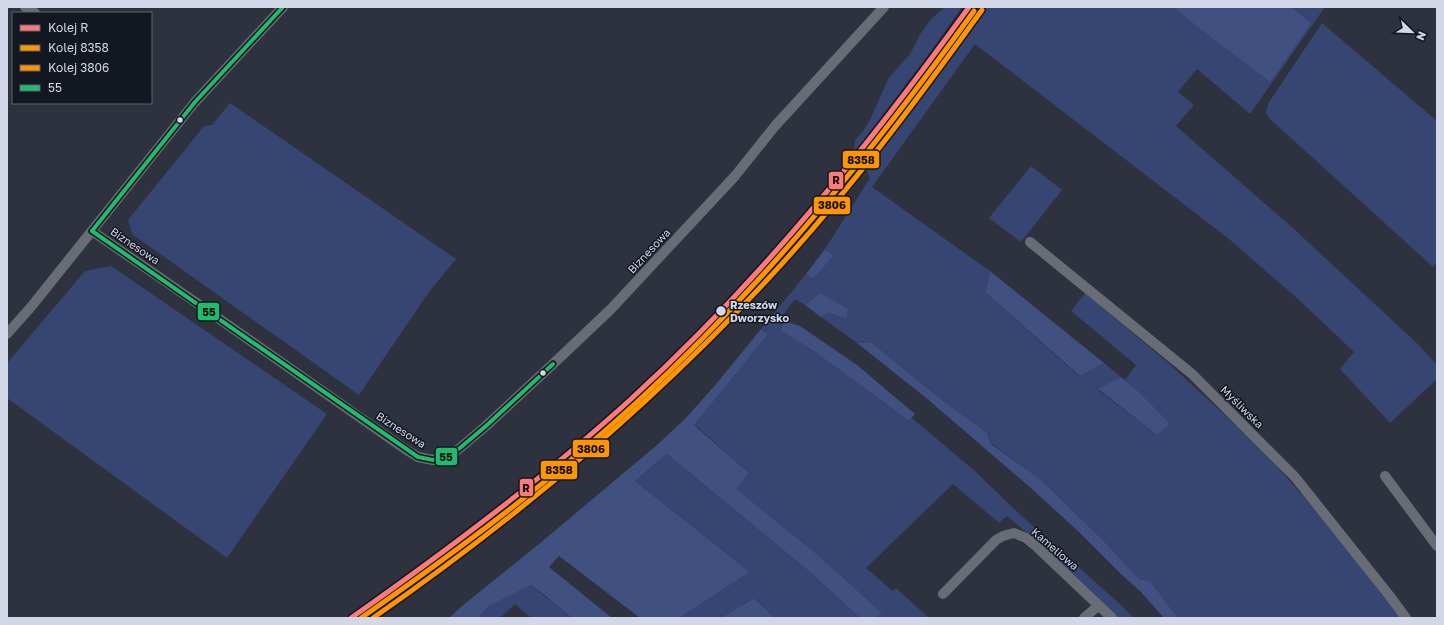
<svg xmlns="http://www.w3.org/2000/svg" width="1444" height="625" viewBox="0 0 1444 625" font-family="'Golos Text',sans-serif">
	<rect width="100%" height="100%" fill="#2d323e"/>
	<!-- green -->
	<g fill="#364571">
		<polygon points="945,7 962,7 931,51 854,153 855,140 863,131 870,120 888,79 910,54 921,33 930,20"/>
		<polygon points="982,7 1325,7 1250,114 1197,69 1178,92 1194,105 1176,126 1294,229 1420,346 1437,365 1437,379 1390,423 1340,369 1354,352 1298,299 1229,239 975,44 872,187 990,271 985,292 1079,376 1104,363 1121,377 1098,390 1157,435 1169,424 1138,391 1125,380 1136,365 1071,311 1085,293 1166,361 1261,448 1344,543 1402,618 1178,618 1151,582 1139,579 1103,540 1040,479 991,443 987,433 937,396 871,342 857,343 821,317 828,313 846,317 820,293 805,305 795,299 781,318 785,321 780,330 815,352 909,421 912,418 976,472 1014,509 1122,606 1134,618 1116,618 1050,553 1007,516 999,523 953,484 866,568 893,591 896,588 929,618 875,618 881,613 819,556 735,489 749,473 694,424 768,334 761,329 806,274 813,279 834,256 825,249 870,178 867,171 862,170"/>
		<polygon points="1322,23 1437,121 1437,262 1433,267 1269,118 1266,112 1269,102"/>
		<polygon points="230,103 456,259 429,292 359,395 132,234 128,220 204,126 212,125"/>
		<polygon points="1031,166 1062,190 1021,242 989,218"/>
		<polygon points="111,266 327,414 227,558 7,398 7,363 85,271"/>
		<polygon points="667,454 811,573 860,618 775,618 754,598 721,618 679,618 750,572 635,481"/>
		<polygon points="531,585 572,618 531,618 515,604 500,618 478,618 489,606"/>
	</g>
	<!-- forest -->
	<g fill="#3f5081">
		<polygon points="1173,7 1291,7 1311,23 1270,82 1207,34"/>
		<polygon points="825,249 834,256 813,279 806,274"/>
		<polygon points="990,271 1104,363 1080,376 985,292"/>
		<polygon points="820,293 848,309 846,318 828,313 821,317 805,305"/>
		<polygon points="785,321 800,326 857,365 915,414 909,421 815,352 780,330"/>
		<polygon points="761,329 768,334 694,425 749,473 736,489 819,556 882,613 875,618 860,618 811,573 667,454 635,481 750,572 679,618 640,618 559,556 549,567 612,618 572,618 542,593 531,585 489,606 478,618 449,618 462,606 539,544 657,445 686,418 717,383"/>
		<polygon points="871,342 937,396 987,433 991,444 1040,479 1103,540 1139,579 1151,582 1178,618 1164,618 1141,592 1122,575 1079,532 1032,489 925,397 857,343"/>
		<polygon points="1121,377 1138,391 1170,424 1157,435 1098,389"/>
		<polygon points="754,598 775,618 721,618"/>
	</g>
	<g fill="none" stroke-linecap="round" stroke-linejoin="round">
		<!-- street -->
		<g stroke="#686c75" stroke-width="10">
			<polyline points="25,7 35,13"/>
			<polyline points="92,231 191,299 405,449 418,457 433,460 444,458 454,453 486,426 553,364 611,309 735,176 775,126 884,7"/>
			<polyline points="1030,242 1192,374 1295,477 1389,595 1406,618"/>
			<polyline points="7,334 31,307 195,102 283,7"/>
			<polyline points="1385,476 1437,546"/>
			<polyline points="943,594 996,540 1003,536 1014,533 1026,538 1038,548 1112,618"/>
			<polyline points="1084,618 1098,606"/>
		</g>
		<!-- bus-1 casing -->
		<g stroke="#131721" stroke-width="7">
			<g id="bus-1">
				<polyline points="92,231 418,457 433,460 444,458 454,453 486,426 553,364"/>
				<polyline points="92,231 195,102 283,7"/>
			</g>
		</g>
		<!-- bus-1 -->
		<use href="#bus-1" stroke="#20bc6c" stroke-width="4"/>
		<!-- rail-1 casing -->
		<g stroke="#131721" stroke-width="8">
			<path id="rail-1" d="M 351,618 C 448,550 543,479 631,399 C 759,282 868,147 969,7"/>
		</g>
		<!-- rail-2 casing -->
		<g stroke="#131721" stroke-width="8">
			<path id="rail-2" d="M 361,618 C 457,551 550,482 636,403 C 764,285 873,151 974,11"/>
		</g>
		<!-- rail-3 casing -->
		<g stroke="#131721" stroke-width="8">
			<path id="rail-3" d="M 373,618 C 517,518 649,407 768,279 C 846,195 915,103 982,10"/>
		</g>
		<!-- rail-1 -->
		<use href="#rail-1" stroke="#fe7a7a" stroke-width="5"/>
		<!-- rail-2 -->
		<use href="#rail-2" stroke="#ff9500" stroke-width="5"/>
		<!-- rail-3 -->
		<use href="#rail-3" stroke="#ff9500" stroke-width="5"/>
	</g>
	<!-- markers -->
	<g fill="#d2d8e7" stroke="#131721" stroke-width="1.5">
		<circle cx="180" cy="120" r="3.5"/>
		<circle cx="721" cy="311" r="5.5"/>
		<circle cx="543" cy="373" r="3.5"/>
	</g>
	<g text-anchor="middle" stroke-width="3" stroke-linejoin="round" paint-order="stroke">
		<!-- street labels -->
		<g font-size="11" fill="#d2d8e7" stroke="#131721">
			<text transform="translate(135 246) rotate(34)" y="4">Biznesowa</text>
			<text transform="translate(649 251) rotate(-47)" y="4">Biznesowa</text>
			<text transform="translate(1242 407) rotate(45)" y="4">Myśliwska</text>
			<text transform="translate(401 430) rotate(33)" y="4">Biznesowa</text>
			<text transform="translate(1055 549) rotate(41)" y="4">Kameliowa</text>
		</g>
		<!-- stop labels -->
		<g font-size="11" font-weight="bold" fill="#d2d8e7" stroke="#131721" text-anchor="start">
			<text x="730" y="309">Rzeszów<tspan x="730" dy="13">Dworzysko</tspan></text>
		</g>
	</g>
	<g stroke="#131721" stroke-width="1.5">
		<rect x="842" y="150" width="38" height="19" rx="4" fill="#ff9500"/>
		<rect x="828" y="171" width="16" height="19" rx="4" fill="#fe7a7a"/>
		<rect x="813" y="196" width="38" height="19" rx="4" fill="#ff9500"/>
		<rect x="197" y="302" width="23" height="19" rx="4" fill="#20bc6c"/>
		<rect x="572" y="439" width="38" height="19" rx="4" fill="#ff9500"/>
		<rect x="435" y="447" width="23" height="19" rx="4" fill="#20bc6c"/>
		<rect x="540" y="460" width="38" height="20" rx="4" fill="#ff9500"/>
		<rect x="519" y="478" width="15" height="19" rx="4" fill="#fe7a7a"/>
	</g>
	<g font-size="11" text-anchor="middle" font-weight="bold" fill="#111">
		<text x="861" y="164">8358</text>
		<text x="836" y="184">R</text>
		<text x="832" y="209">3806</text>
		<text x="209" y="316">55</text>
		<text x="591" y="453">3806</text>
		<text x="446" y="461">55</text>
		<text x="559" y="474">8358</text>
		<text x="526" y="492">R</text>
	</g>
	<!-- border -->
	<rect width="1444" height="625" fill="none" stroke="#d2d8e7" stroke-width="16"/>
	<!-- legend -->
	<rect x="12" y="12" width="140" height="92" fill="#131721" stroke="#5f6470"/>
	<rect x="20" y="25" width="20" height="6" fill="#fe7a7a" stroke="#5f6470"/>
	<text x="48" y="32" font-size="12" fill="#d2d8e7">Kolej R</text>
	<rect x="20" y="45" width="20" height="6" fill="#ff9500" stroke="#5f6470"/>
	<text x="48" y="52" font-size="12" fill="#d2d8e7">Kolej 8358</text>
	<rect x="20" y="65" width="20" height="6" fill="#ff9500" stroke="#5f6470"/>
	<text x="48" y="72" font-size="12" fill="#d2d8e7">Kolej 3806</text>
	<rect x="20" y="85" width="20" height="6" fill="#20bc6c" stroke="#5f6470"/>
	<text x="48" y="92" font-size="12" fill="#d2d8e7">55</text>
	<!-- north arrow -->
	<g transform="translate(1412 32) rotate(113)" stroke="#131721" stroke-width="3" paint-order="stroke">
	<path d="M0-3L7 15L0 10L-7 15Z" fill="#d2d8e7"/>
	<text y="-6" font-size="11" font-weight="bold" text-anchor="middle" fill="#d2d8e7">N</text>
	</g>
</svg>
